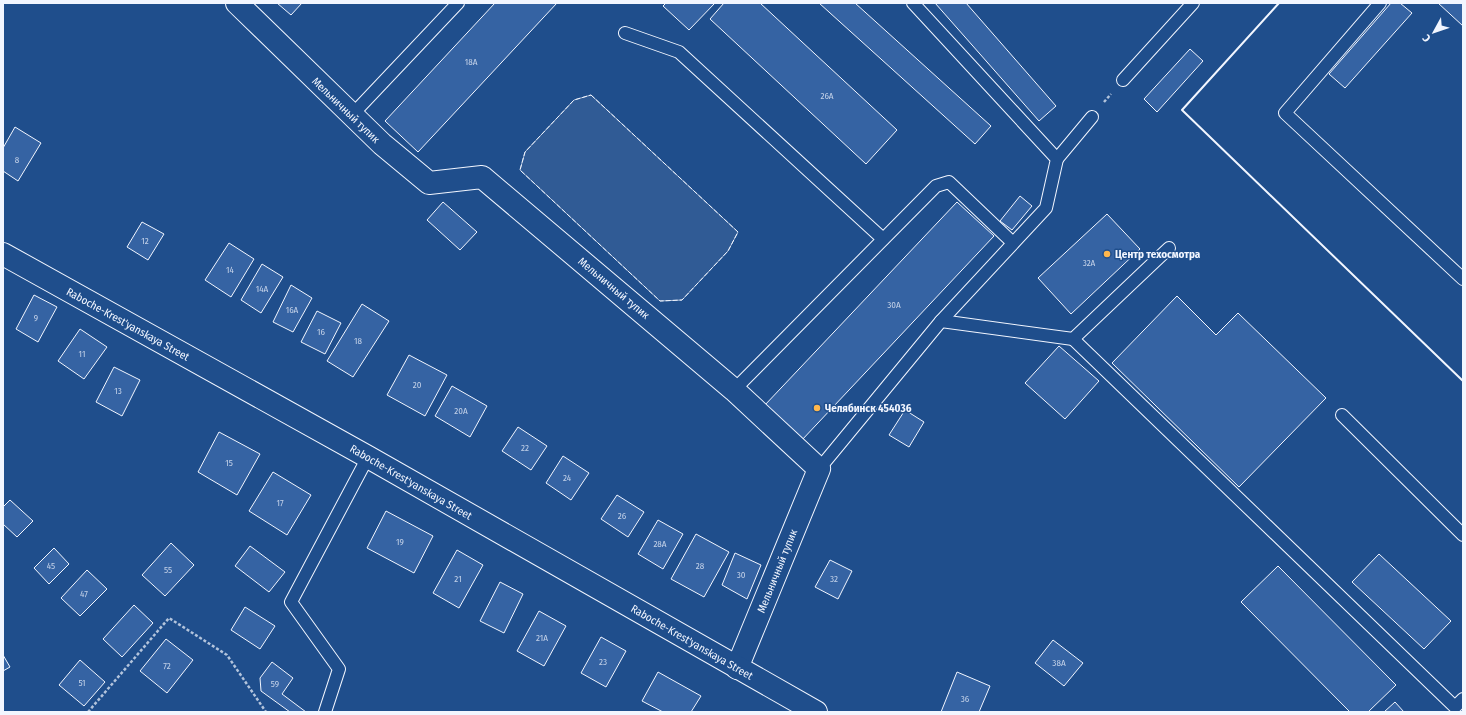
<svg xmlns="http://www.w3.org/2000/svg" width="1466" height="715" viewBox="0 0 1466 715" font-family="'Fira Sans Condensed',sans-serif">
	<rect width="100%" height="100%" fill="#1f4e8c"/>
	<!-- built -->
	<polygon fill="#305b95" stroke="#a8bbd7" points="591,95 738,232 728,251 682,300 660,301 520,170 525,152 574,100"/>
	<!-- building -->
	<g fill="#3563a3" stroke="#f2f6ff">
		<polygon points="277,3 302,3 291,15"/>
		<polygon points="495,3 557,3 418,152 385,121"/>
		<polygon points="666,3 715,3 689,30 663,6"/>
		<polygon points="724,3 760,3 897,130 866,164 710,19"/>
		<polygon points="819,3 855,3 991,126 975,144"/>
		<polygon points="935,3 966,3 1056,106 1039,121"/>
		<polygon points="1391,3 1400,3 1412,13 1345,88 1329,74"/>
		<polygon points="1438,3 1463,3 1463,26"/>
		<polygon points="1190,49 1203,61 1157,112 1144,99"/>
		<polygon points="15,127 41,143 18,181 3,171 3,148"/>
		<polygon points="1020,196 1032,206 1012,230 1000,221"/>
		<polygon points="443,202 477,232 460,250 427,220"/>
		<polygon points="957,202 994,236 801,441 764,406"/>
		<polygon points="1107,214 1140,249 1071,314 1038,278"/>
		<polygon points="142,222 164,234 148,260 127,247"/>
		<polygon points="229,243 254,259 231,297 205,280"/>
		<polygon points="262,264 283,277 261,313 241,300"/>
		<polygon points="291,285 312,298 293,332 273,322"/>
		<polygon points="34,295 57,307 38,342 16,329"/>
		<polygon points="1177,296 1216,335 1238,313 1326,398 1239,487 1112,363"/>
		<polygon points="362,304 389,321 353,377 327,361"/>
		<polygon points="317,311 341,323 325,354 301,342"/>
		<polygon points="80,329 107,347 84,379 58,361"/>
		<polygon points="1059,346 1099,381 1065,419 1025,383"/>
		<polygon points="409,355 447,375 425,416 387,395"/>
		<polygon points="114,367 140,380 122,416 96,402"/>
		<polygon points="452,386 487,406 470,437 435,416"/>
		<polygon points="905,410 924,422 909,447 889,435"/>
		<polygon points="518,427 547,446 531,470 502,451"/>
		<polygon points="219,432 260,454 237,495 198,472"/>
		<polygon points="563,456 589,473 571,500 546,483"/>
		<polygon points="273,472 311,495 287,535 249,511"/>
		<polygon points="617,495 644,512 628,537 601,519"/>
		<polygon points="10,500 33,521 17,537 3,524 3,507"/>
		<polygon points="386,511 433,536 414,573 367,548"/>
		<polygon points="658,520 683,534 663,569 638,554"/>
		<polygon points="696,534 729,552 704,597 671,579"/>
		<polygon points="171,543 194,565 165,596 142,575"/>
		<polygon points="250,546 285,572 269,592 235,566"/>
		<polygon points="54,548 69,564 49,584 34,568"/>
		<polygon points="457,550 483,565 459,608 433,593"/>
		<polygon points="735,553 761,565 747,599 722,585"/>
		<polygon points="1379,554 1451,621 1424,649 1352,582"/>
		<polygon points="830,560 852,571 838,599 815,587"/>
		<polygon points="1278,566 1396,685 1368,712 1350,712 1241,602"/>
		<polygon points="87,570 107,589 80,616 61,598"/>
		<polygon points="500,582 523,594 504,633 480,621"/>
		<polygon points="134,605 153,623 122,657 103,639"/>
		<polygon points="245,607 275,626 260,649 231,630"/>
		<polygon points="539,611 566,626 544,666 517,651"/>
		<polygon points="601,637 626,651 606,687 581,673"/>
		<polygon points="166,639 193,660 167,693 140,671"/>
		<polygon points="1053,640 1083,663 1064,686 1035,663"/>
		<polygon points="3,655 10,667 3,671"/>
		<polygon points="80,660 105,682 84,706 59,685"/>
		<polygon points="272,662 293,678 282,694 306,712 290,712 261,691 260,678"/>
		<polygon points="658,672 701,696 691,712 663,712 642,701"/>
		<polygon points="957,672 990,686 979,712 941,712"/>
		<polygon points="1395,702 1404,712 1384,712"/>
	</g>
	<g fill="none" stroke-linecap="round" stroke-linejoin="round">
		<!-- lane casing -->
		<g stroke="#f2f6ff" stroke-width="14">
			<g id="lane">
				<polyline points="1380,3 1285,113 1463,279"/>
				<polyline points="625,33 679,52 883,239"/>
				<polyline points="1123,80 1193,3"/>
				<polyline points="352,115 458,3"/>
				<polyline points="1057,159 1092,117"/>
				<polyline points="941,321 1073,339 1169,248"/>
				<polyline points="1073,339 1455,707 1463,699"/>
				<polyline points="734,390 936,186 949,182 1013,243"/>
				<polyline points="1342,415 1463,535"/>
				<polyline points="819,469 941,321 1046,208 1057,159 913,3"/>
				<polyline points="325,712 339,669 291,602 368,457"/>
			</g>
		</g>
		<!-- street casing -->
		<g stroke="#f2f6ff" stroke-width="24">
			<g id="street">
				<polyline points="237,3 382,144 429,183 482,177 734,390 819,469 737,668"/>
				<polyline points="3,254 368,457 816,712"/>
			</g>
		</g>
		<!-- path -->
		<g stroke="#b3c4dc" stroke-width="2.5" stroke-dasharray="3 2" stroke-linecap="butt">
			<polyline points="1104,102 1111,94"/>
			<polyline points="88,712 169,618 227,655 266,712"/>
		</g>
		<!-- lane -->
		<use href="#lane" stroke="#1f4e8c" stroke-width="12"/>
		<!-- street -->
		<use href="#street" stroke="#1f4e8c" stroke-width="22"/>
		<!-- fence -->
		<polygon stroke="#f2f6ff" stroke-width="1" stroke-dasharray="5 2" stroke-linecap="butt" points="591,95 738,232 728,251 682,300 660,301 520,170 525,152 574,100"/>
		<!-- wall -->
		<polyline stroke="#f2f6ff" stroke-width="2" points="1279,3 1182,110 1463,381"/>
	</g>
	<!-- markers -->
	<g fill="#ffb74d" stroke="#1f4e8c" stroke-width="1.5">
		<circle cx="1107" cy="254" r="4"/>
		<circle cx="817" cy="408" r="4"/>
	</g>
	<g text-anchor="middle" stroke-width="3" stroke-linejoin="round" paint-order="stroke">
		<!-- number labels -->
		<g font-size="9" fill="#c3d1e8">
			<text x="471" y="65">18А</text>
			<text x="827" y="99">26А</text>
			<text x="17" y="163">8</text>
			<text x="145" y="244">12</text>
			<text x="1089" y="266">32А</text>
			<text x="230" y="273">14</text>
			<text x="262" y="292">14А</text>
			<text x="894" y="308">30А</text>
			<text x="292" y="313">16А</text>
			<text x="36" y="321">9</text>
			<text x="321" y="335">16</text>
			<text x="358" y="344">18</text>
			<text x="82" y="357">11</text>
			<text x="417" y="388">20</text>
			<text x="118" y="394">13</text>
			<text x="461" y="414">20А</text>
			<text x="525" y="451">22</text>
			<text x="229" y="466">15</text>
			<text x="567" y="481">24</text>
			<text x="280" y="506">17</text>
			<text x="622" y="519">26</text>
			<text x="400" y="545">19</text>
			<text x="660" y="547">28А</text>
			<text x="51" y="569">45</text>
			<text x="700" y="569">28</text>
			<text x="168" y="573">55</text>
			<text x="741" y="578">30</text>
			<text x="458" y="582">21</text>
			<text x="834" y="582">32</text>
			<text x="84" y="597">47</text>
			<text x="542" y="641">21А</text>
			<text x="603" y="665">23</text>
			<text x="1059" y="666">38А</text>
			<text x="167" y="669">72</text>
			<text x="82" y="686">51</text>
			<text x="275" y="687">59</text>
			<text x="965" y="702">36</text>
		</g>
		<!-- street labels -->
		<g font-size="11" fill="#f2f6ff" stroke="#1f4e8c">
			<text transform="translate(346 110) rotate(44)" y="4">Мельничный тупик</text>
			<text transform="translate(614 288) rotate(40)" y="4">Мельничный тупик</text>
			<text transform="translate(128 324) rotate(29)" y="4">Raboche-Krest'yanskaya Street</text>
			<text transform="translate(411 482) rotate(30)" y="4">Raboche-Krest'yanskaya Street</text>
			<text transform="translate(777 571) rotate(-68)" y="4">Мельничный тупик</text>
			<text transform="translate(692 642) rotate(30)" y="4">Raboche-Krest'yanskaya Street</text>
		</g>
		<!-- poi labels -->
		<g font-size="11" font-weight="bold" fill="#f2f6ff" stroke="#1f4e8c" text-anchor="start">
			<text x="1115" y="258">Центр техосмотра</text>
			<text x="825" y="412">Челябинск 454036</text>
		</g>
	</g>
	<!-- border -->
	<rect width="1466" height="715" fill="none" stroke="#f2f6ff" stroke-width="8"/>
	<!-- north arrow -->
	<g transform="translate(1434 32) rotate(230)" stroke="#1f4e8c" stroke-width="3" paint-order="stroke">
	<path d="M0-3L7 15L0 10L-7 15Z" fill="#f2f6ff"/>
	<text y="-6" font-size="11" font-weight="bold" text-anchor="middle" fill="#f2f6ff">С</text>
	</g>
</svg>
